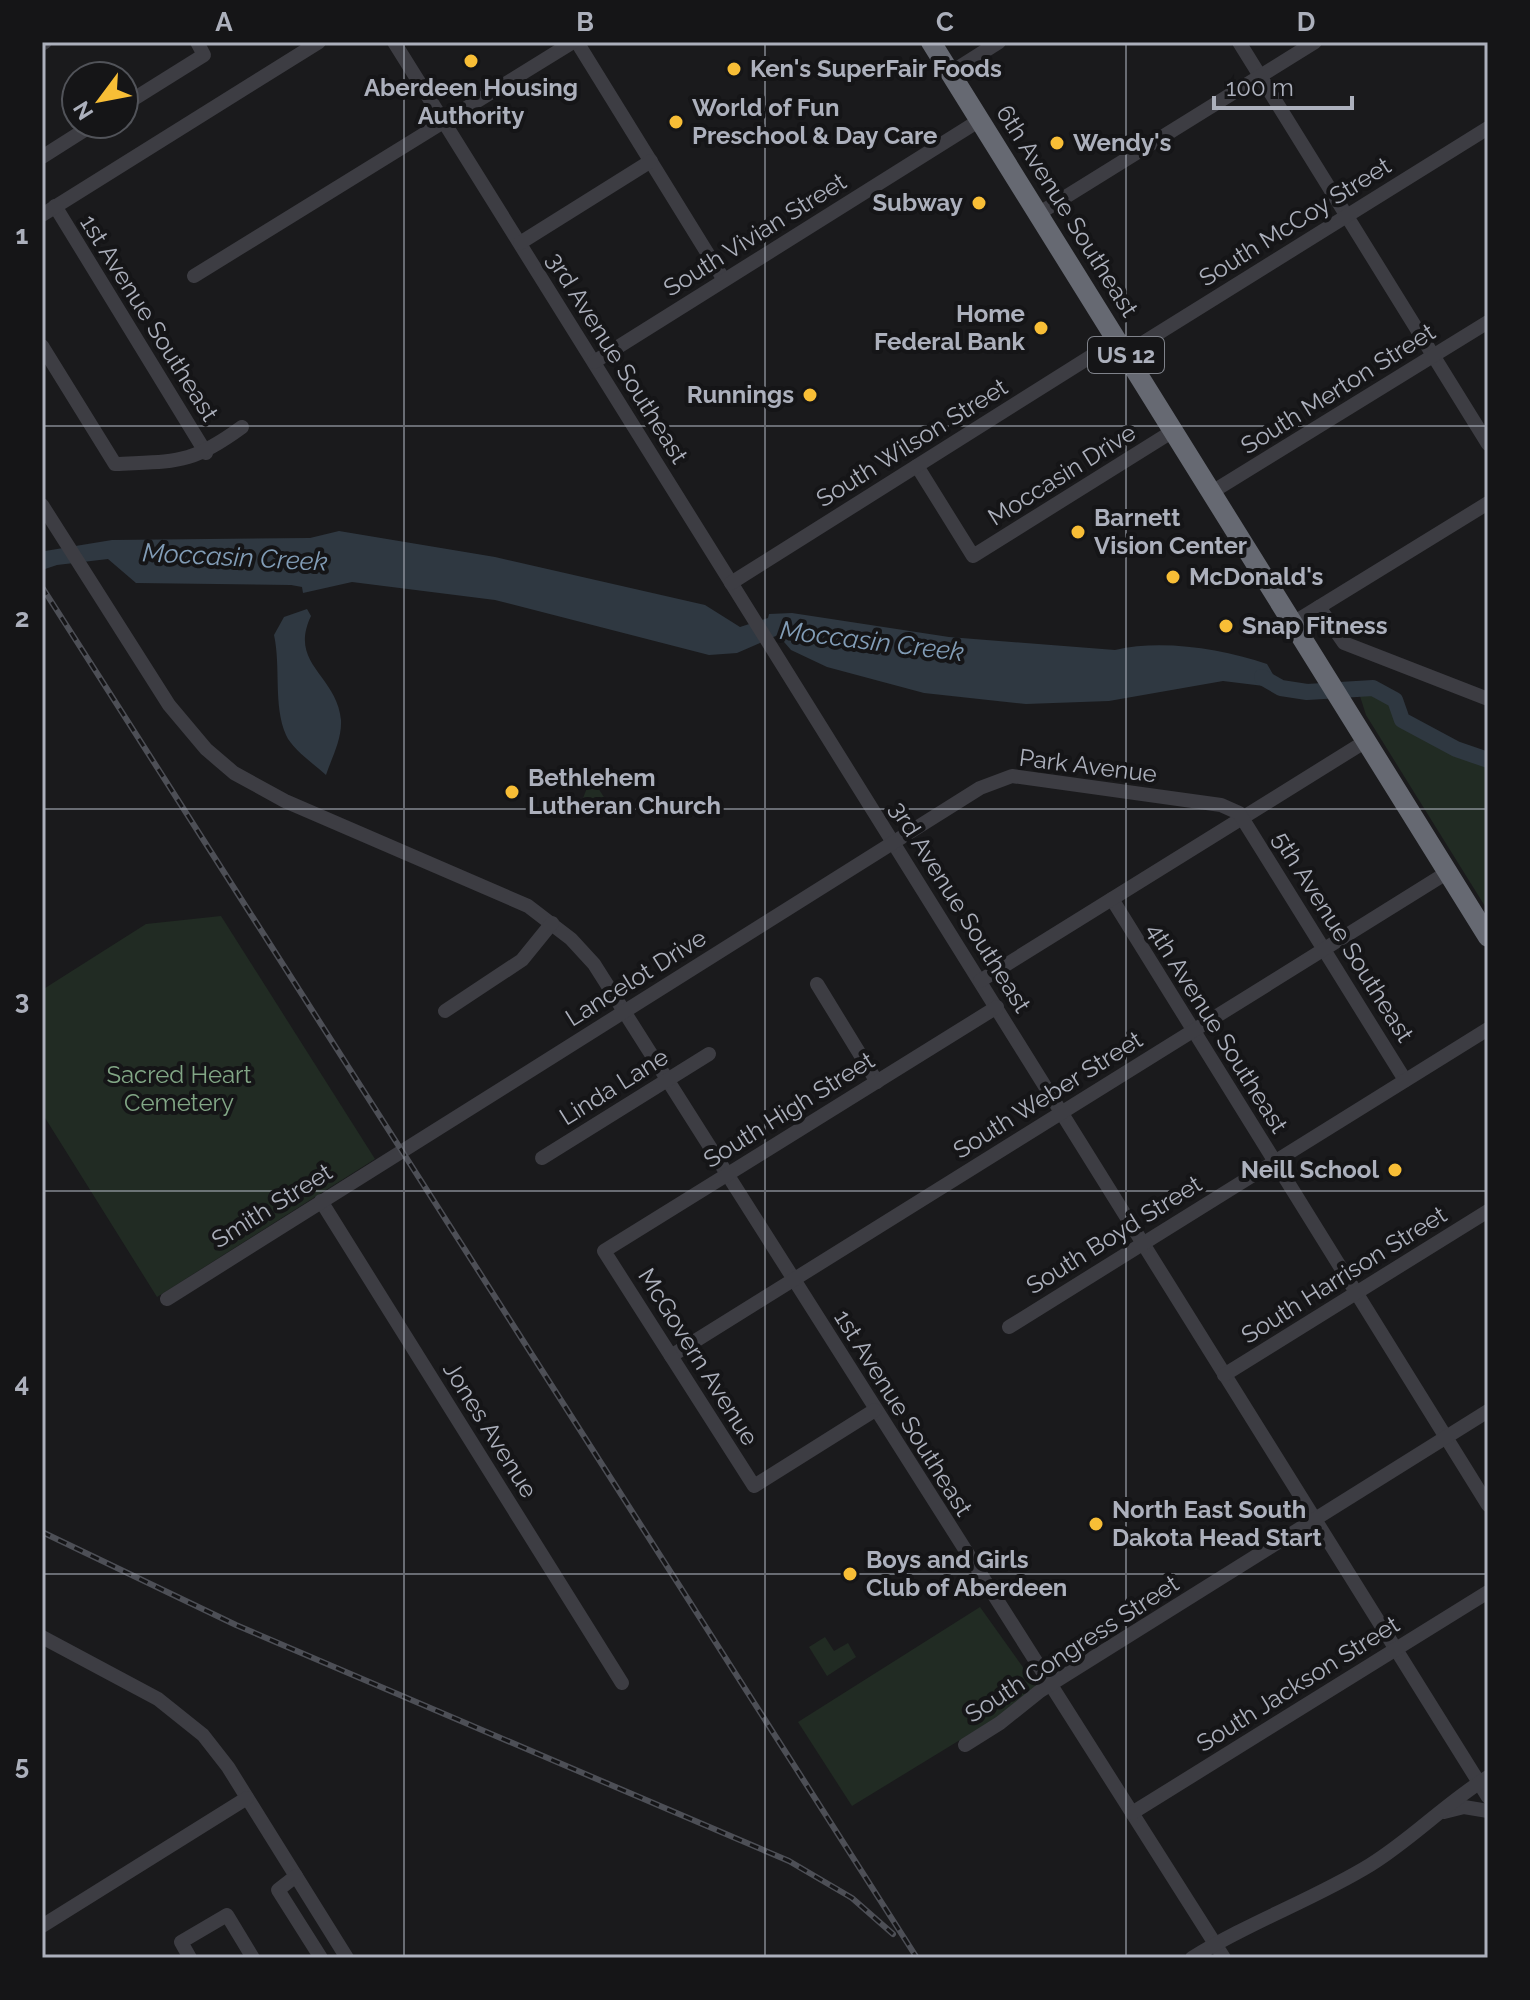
<svg xmlns="http://www.w3.org/2000/svg" width="1530" height="2000" viewBox="0 0 1530 2000" font-family="Raleway,sans-serif">
	<rect width="100%" height="100%" fill="#1a1a1c"/>
	<!-- green -->
	<g fill="#212b23">
		<polygon points="1373,688 1395,700 1402,720 1456,749 1488,760 1488,911 1366,715 1358,690"/>
		<polygon points="591,777 609,805 605,812 582,801"/>
		<polygon points="221,916 375,1159 157,1297 42,1113 42,990 146,924"/>
		<polygon points="980,1607 1040,1691 852,1806 798,1722"/>
		<polygon points="825,1637 834,1651 848,1643 856,1657 827,1676 809,1647"/>
	</g>
	<!-- water -->
	<g fill="#2f3841">
		<path d="M 339,531 L 495,557 L 705,605 L 740,627 L 768,618 L 769,614 L 792,613 L 949,637 L 1115,650 C 1163,639 1221,649 1267,664 L 1281,688 L 1223,681 L 1109,701 L 1026,704 L 924,693 L 827,667 L 791,650 L 778,635 L 737,653 L 709,655 L 495,600 L 352,582 L 303,593 L 302,587 L 291,585 L 136,583 L 108,559 L 57,565 L 42,570 L 45,551 L 112,540 L 310,538 Z"/>
		<path d="M 307,609 L 311,616 C 288,664 337,675 341,720 C 342,739 332,757 326,775 C 314,764 292,749 286,735 C 273,705 281,667 274,635 L 284,617 Z"/>
	</g>
	<g fill="none" stroke-linecap="round" stroke-linejoin="round">
		<!-- river -->
		<polyline stroke="#2f3841" stroke-width="16" points="1262,677 1281,688 1307,692 1373,688 1395,700 1402,720 1456,749 1488,760"/>
		<!-- minor -->
		<g stroke="#3d3d43" stroke-width="14">
			<polyline points="394,42 1488,1797"/>
			<polyline points="577,42 724,280"/>
			<polyline points="1239,42 1488,444"/>
			<polyline points="42,44 45,42"/>
			<polyline points="950,73 999,42"/>
			<polyline points="124,105 204,55 197,42"/>
			<polyline points="42,157 94,124"/>
			<polyline points="55,206 206,453"/>
			<polyline points="1038,214 1315,42"/>
			<polyline points="42,215 319,42"/>
			<polyline points="520,243 651,161"/>
			<polyline points="194,276 573,42"/>
			<path d="M 42,346 L 115,464 C 177,461 190,465 242,427"/>
			<polyline points="1125,354 1488,128"/>
			<polyline points="594,362 980,120"/>
			<polyline points="917,466 973,556 1173,431"/>
			<polyline points="1212,492 1488,322"/>
			<polyline points="42,505 169,705 206,749 234,773 285,801 528,906 571,939 594,964 1224,1958"/>
			<polyline points="731,583 1117,340"/>
			<polyline points="1319,607 1344,643 1488,699"/>
			<polyline points="1293,623 1488,503"/>
			<polyline points="1112,899 1488,1505"/>
			<polyline points="980,981 1366,741"/>
			<polyline points="817,984 877,1082"/>
			<polyline points="445,1011 522,960 552,923"/>
			<polyline points="542,1158 709,1054"/>
			<polyline points="321,1201 622,1683"/>
			<polyline points="167,1299 980,788 1012,776 1221,805 1239,813 1405,1080"/>
			<polyline points="1009,1327 1488,1029"/>
			<polyline points="671,1356 1448,872"/>
			<polyline points="1224,1375 1488,1211"/>
			<polyline points="875,1410 754,1486 604,1251 997,1007"/>
			<polyline points="42,1637 158,1699 203,1735 228,1767 347,1958"/>
			<polyline points="965,1745 1000,1723 1040,1691 1488,1411"/>
			<polyline points="1444,1812 1464,1807 1488,1811"/>
			<polyline points="1132,1813 1488,1592"/>
			<polyline points="296,1876 278,1890 321,1958"/>
			<polyline points="42,1926 247,1798"/>
			<polyline points="190,1958 181,1942 227,1915 253,1958"/>
			<path d="M 1192,1958 C 1249,1922 1313,1900 1370,1865 C 1412,1839 1446,1803 1488,1777"/>
		</g>
		<!-- highway -->
		<polyline stroke="#666972" stroke-width="20" points="931,42 1488,937"/>
		<!-- rail casing -->
		<g stroke="#4d4f56" stroke-width="6">
			<g id="rail">
				<polyline points="42,587 917,1958"/>
				<polyline points="42,1532 236,1625 789,1861 852,1898 893,1934"/>
			</g>
		</g>
		<!-- rail -->
		<use href="#rail" stroke="#151517" stroke-width="3" stroke-dasharray="9" stroke-linecap="butt"/>
	</g>
	<!-- grid -->
	<path fill="none" stroke="#acb0bc" stroke-width="2" stroke-opacity="0.55" d="M 404,42 L 404,1958M 765,42 L 765,1958M 1126,42 L 1126,1958M 42,426 L 1488,426M 42,809 L 1488,809M 42,1191 L 1488,1191M 42,1574 L 1488,1574"/>
	<!-- markers -->
	<g fill="#f8be36" stroke="#151517" stroke-width="3">
		<circle cx="471" cy="61" r="8"/>
		<circle cx="734" cy="69" r="8"/>
		<circle cx="676" cy="122" r="8"/>
		<circle cx="1057" cy="143" r="8"/>
		<circle cx="979" cy="203" r="8"/>
		<circle cx="1041" cy="328" r="8"/>
		<circle cx="810" cy="395" r="8"/>
		<circle cx="1078" cy="532" r="8"/>
		<circle cx="1173" cy="577" r="8"/>
		<circle cx="1226" cy="626" r="8"/>
		<circle cx="512" cy="792" r="8"/>
		<circle cx="1395" cy="1170" r="8"/>
		<circle cx="1096" cy="1524" r="8"/>
		<circle cx="850" cy="1574" r="8"/>
	</g>
	<g text-anchor="middle" stroke-width="8" stroke-linejoin="round" paint-order="stroke">
		<!-- shield labels -->
		<rect fill="#151517" stroke="#7f828a" stroke-width="2" x="1088" y="337" width="76" height="36" rx="6"/>
		<g font-size="22" font-weight="bold" fill="#acb0bc">
			<text x="1126" y="363">US 12</text>
		</g>
		<!-- poi labels -->
		<g font-size="24" font-weight="bold" fill="#acb0bc" stroke="#151517" text-anchor="start">
			<text x="750" y="77">Ken's SuperFair Foods</text>
			<text x="471" y="96" text-anchor="middle">Aberdeen Housing<tspan x="471" dy="28">Authority</tspan></text>
			<text x="692" y="116">World of Fun<tspan x="692" dy="28">Preschool &amp; Day Care</tspan></text>
			<text x="1073" y="151">Wendy's</text>
			<text x="963" y="211" text-anchor="end">Subway</text>
			<text x="1025" y="322" text-anchor="end">Home<tspan x="1025" dy="28">Federal Bank</tspan></text>
			<text x="794" y="403" text-anchor="end">Runnings</text>
			<text x="1094" y="526">Barnett<tspan x="1094" dy="28">Vision Center</tspan></text>
			<text x="1189" y="585">McDonald's</text>
			<text x="1242" y="634">Snap Fitness</text>
			<text x="528" y="786">Bethlehem<tspan x="528" dy="28">Lutheran Church</tspan></text>
			<text x="1379" y="1178" text-anchor="end">Neill School</text>
			<text x="1112" y="1518">North East South<tspan x="1112" dy="28">Dakota Head Start</tspan></text>
			<text x="866" y="1568">Boys and Girls<tspan x="866" dy="28">Club of Aberdeen</tspan></text>
		</g>
		<!-- street labels -->
		<g font-size="24" fill="#acb0bc" stroke="#151517">
			<text transform="translate(1067 211) rotate(58)" y="8">6th Avenue Southeast</text>
			<text transform="translate(1295 222) rotate(-32)" y="8">South McCoy Street</text>
			<text transform="translate(755 235) rotate(-32)" y="8">South Vivian Street</text>
			<text transform="translate(149 318) rotate(58)" y="8">1st Avenue Southeast</text>
			<text transform="translate(617 358) rotate(58)" y="8">3rd Avenue Southeast</text>
			<text transform="translate(1338 389) rotate(-32)" y="8">South Merton Street</text>
			<text transform="translate(912 443) rotate(-32)" y="8">South Wilson Street</text>
			<text transform="translate(1062 475) rotate(-32)" y="8">Moccasin Drive</text>
			<text transform="translate(1088 766) rotate(7)" y="8">Park Avenue</text>
			<text transform="translate(960 907) rotate(58)" y="8">3rd Avenue Southeast</text>
			<text transform="translate(1343 937) rotate(58)" y="8">5th Avenue Southeast</text>
			<text transform="translate(636 978) rotate(-32)" y="8">Lancelot Drive</text>
			<text transform="translate(1217 1028) rotate(58)" y="8">4th Avenue Southeast</text>
			<text transform="translate(614 1087) rotate(-32)" y="8">Linda Lane</text>
			<text transform="translate(1048 1095) rotate(-32)" y="8">South Weber Street</text>
			<text transform="translate(789 1110) rotate(-32)" y="8">South High Street</text>
			<text transform="translate(272 1206) rotate(-32)" y="8">Smith Street</text>
			<text transform="translate(1114 1235) rotate(-32)" y="8">South Boyd Street</text>
			<text transform="translate(1344 1275) rotate(-32)" y="8">South Harrison Street</text>
			<text transform="translate(698 1357) rotate(58)" y="8">McGovern Avenue</text>
			<text transform="translate(903 1413) rotate(58)" y="8">1st Avenue Southeast</text>
			<text transform="translate(490 1430) rotate(58)" y="8">Jones Avenue</text>
			<text transform="translate(1072 1649) rotate(-33)" y="8">South Congress Street</text>
			<text transform="translate(1298 1684) rotate(-32)" y="8">South Jackson Street</text>
		</g>
		<!-- park labels -->
		<g font-size="24" fill="#82a786" stroke="#151517">
			<text x="179" y="1083">Sacred Heart<tspan x="179" dy="28">Cemetery</tspan></text>
		</g>
		<!-- water labels -->
		<g font-size="26" font-style="italic" fill="#829db7" stroke="#151517">
			<text transform="translate(235 557) rotate(3)" y="9">Moccasin Creek</text>
			<text transform="translate(872 641) rotate(7)" y="9">Moccasin Creek</text>
		</g>
	</g>
	<!-- border -->
	<rect width="1530" height="2000" fill="none" stroke="#151517" stroke-width="88"/>
	<!-- north arrow -->
	<g transform="translate(100 100) rotate(238)"><circle r="38" fill="#151517" stroke="#515359" stroke-width="2"/>
	<path d="M0-6L14 30L0 20L-14 30Z" fill="#f8be36"/>
	<text y="-12" font-size="22" font-weight="bold" text-anchor="middle" fill="#acb0bc">N</text>
	</g>
	<!-- scale -->
	<path d="M1214 96v12h138v-12" fill="none" stroke="#acb0bc" stroke-width="4"/>
	<text x="1226" y="96" font-size="24" fill="#acb0bc" stroke="#151517" stroke-width="6" paint-order="stroke">100 m</text>
	<rect x="44" y="44" width="1442" height="1912" fill="none" stroke="#acb0bc" stroke-width="3"/>
	<g font-size="26" text-anchor="middle" font-weight="bold" fill="#acb0bc">
		<text x="224" y="31">A</text>
		<text x="585" y="31">B</text>
		<text x="945" y="31">C</text>
		<text x="1306" y="31">D</text>
		<text x="22" y="244">1</text>
		<text x="22" y="627">2</text>
		<text x="22" y="1009">3</text>
		<text x="22" y="1392">4</text>
		<text x="22" y="1774">5</text>
	</g>
</svg>
